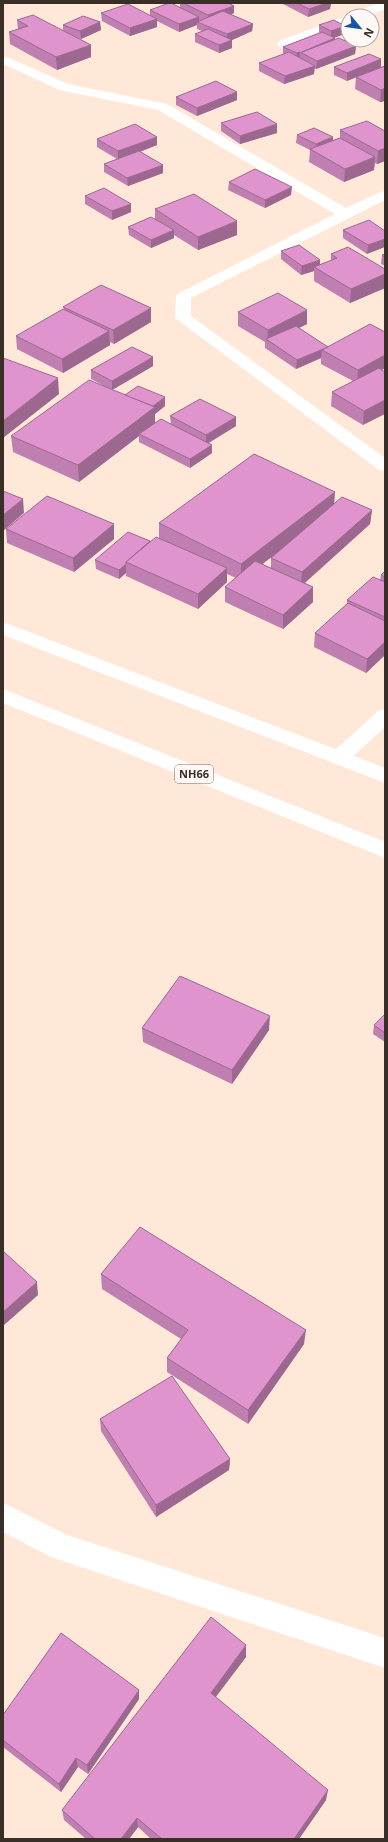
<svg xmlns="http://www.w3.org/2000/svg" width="388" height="1842" viewBox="0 0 388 1842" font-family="'Open Sans',sans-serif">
	<rect width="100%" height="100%" fill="#ffe8d7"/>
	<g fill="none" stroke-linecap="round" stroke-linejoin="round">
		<!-- minor -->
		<g fill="#fff" fill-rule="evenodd">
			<polygon points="379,3 385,3 385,9 368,16 351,16 353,13"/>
			<polygon points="348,15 351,16 348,16 348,23 287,47 279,47 277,44 279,41"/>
			<polygon points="7,57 68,84 167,104 346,208 385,190 385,200 191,298 191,316 385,458 385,471 379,470 175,318 176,296 179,293 335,214 158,110 59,90 6,65 3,66 3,58"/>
			<polygon points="385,709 385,727 346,763 339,765 332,763 329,758 332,753 378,711"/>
			<polygon points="3,1503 67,1535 385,1638 385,1668 51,1557 3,1532"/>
		</g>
		<!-- trunk -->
		<g fill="#fff" fill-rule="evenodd">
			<polygon points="3,622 385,768 385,783 3,635"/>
			<polygon points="3,689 385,842 385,858 3,703"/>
		</g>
	</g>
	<!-- wall -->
	<g fill="#c07fb1" fill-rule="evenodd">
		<polygon points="180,3 228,3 234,6 234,13 231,15 253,24 252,31 232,40 232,48 219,53 195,42 195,34 202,31 197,29 197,25 179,32 157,21 157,27 130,36 102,21 101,13 150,16 150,10 180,7"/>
		<polygon points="283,3 331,3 330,9 308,17 283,4"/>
		<polygon points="17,20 63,31 63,25 100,22 101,30 81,39 77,38 91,57 57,70 10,44 9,32 18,29"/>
		<polygon points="319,25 345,34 334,37 335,38 335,40 356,46 355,54 316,69 314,68 314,74 284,84 259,71 259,63 283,55 283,47 319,33"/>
		<polygon points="381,59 381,67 385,66 385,101 380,102 355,89 356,77 347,81 334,75 334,67"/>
		<polygon points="237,92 237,100 197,116 176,105 176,97"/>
		<polygon points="221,123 277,133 240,144 221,131"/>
		<polygon points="340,130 385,131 385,161 377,164 375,163 374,170 344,182 309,162 310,150 296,143 297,135 333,140 340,138"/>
		<polygon points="97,139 157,145 140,152 163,173 128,186 104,172 104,164 117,159 97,147"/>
		<polygon points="229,182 291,195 265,208 228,190"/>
		<polygon points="85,196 131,212 112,220 85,204"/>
		<polygon points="155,209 237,235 198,250 174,235 174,238 151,248 129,235 128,227 155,219"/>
		<polygon points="343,230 385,231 367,254 343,238"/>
		<polygon points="281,251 320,260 320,265 331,260 331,254 385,269 385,288 350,303 314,281 314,271 301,275 281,259"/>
		<polygon points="385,254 385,266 381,264 382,255"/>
		<polygon points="63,307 151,308 151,322 114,344 110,342 110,345 63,373 17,349 16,336 64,309"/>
		<polygon points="238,312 307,324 299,328 328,347 385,332 385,368 382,370 363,425 331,406 332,392 353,381 321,364 321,358 296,369 265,348 265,342 238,326"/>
		<polygon points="153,357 153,366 112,390 91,379 91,370"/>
		<polygon points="125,395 165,406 155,414 155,423 171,424 170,416 236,417 236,426 209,443 212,445 212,453 190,468 139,442 139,436 79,482 13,452 11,436"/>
		<path d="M 334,504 L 372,510 L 370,524 L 305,583 L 313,587 L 313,602 L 283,629 L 225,602 L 225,587 L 236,578 L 227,574 L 227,582 L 198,609 L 126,576 L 126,573 L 119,579 L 96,569 L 95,560 L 159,539 L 159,523 ZM 285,546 L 271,558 L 271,568 L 262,564 Z"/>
		<polygon points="114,524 114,539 74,572 7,543 6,529"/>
		<polygon points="385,571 385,655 366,673 314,647 315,633 347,604 347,600 380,580 381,575"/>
		<polygon points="385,1014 385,1042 373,1034 374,1025"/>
		<polygon points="142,1028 269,1030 232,1084 143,1042"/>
		<polygon points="101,1274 304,1344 248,1424 167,1372 167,1358 181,1339 102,1289"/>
		<polygon points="100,1419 230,1459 229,1470 156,1517 101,1431"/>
		<polygon points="246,1657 216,1697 326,1800 299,1839 151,1839 138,1827 129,1839 86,1839 64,1820 62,1810"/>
		<polygon points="139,1699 88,1774 78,1767 61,1792 3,1747 3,1715"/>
	</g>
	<!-- shaded-wall -->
	<g fill="#9c6890">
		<polygon points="327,3 331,3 330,9 308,17 309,9"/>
		<polygon points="234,6 234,13 208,23 208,15"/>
		<polygon points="199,17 199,22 197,22 197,25 179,32 179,24"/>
		<polygon points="157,19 157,27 130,36 130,28"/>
		<polygon points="100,22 101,30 81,39 80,31"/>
		<polygon points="253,24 252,31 232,40 232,48 219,53 219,45 227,42 227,34"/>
		<polygon points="345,26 345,34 331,39 331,31"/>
		<polygon points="335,38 335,46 302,52"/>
		<polygon points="91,45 91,57 57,70 56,57"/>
		<polygon points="356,46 355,54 316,69 317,61"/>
		<polygon points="300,52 299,60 296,61 297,53"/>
		<polygon points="381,59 381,67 347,81 347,73"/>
		<polygon points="315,66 314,74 284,84 285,76"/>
		<polygon points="385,88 385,101 380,102 381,90"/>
		<polygon points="237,92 237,100 197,116 197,108"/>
		<polygon points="277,124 277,133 240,144 240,136"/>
		<polygon points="157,137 157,145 118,160 118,151"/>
		<polygon points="333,137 333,145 316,153 316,144"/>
		<polygon points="385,148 385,161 377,164 378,151"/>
		<polygon points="375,157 374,170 344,182 345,169"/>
		<polygon points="163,165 163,173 128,186 127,178"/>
		<polygon points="292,187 291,195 265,208 265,200"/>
		<polygon points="131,204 131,212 112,220 112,211"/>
		<polygon points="237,221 237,235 198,250 198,237"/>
		<polygon points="174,230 174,238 151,248 151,240"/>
		<polygon points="385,239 385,247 367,254 368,245"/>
		<polygon points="320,260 320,269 314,267 314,271 301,275 302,266"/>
		<polygon points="385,274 385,288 350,303 351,289"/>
		<polygon points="151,308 151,322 114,344 113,330"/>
		<polygon points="307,310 307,324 270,342 267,341 268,330"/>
		<polygon points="109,331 110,345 63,373 62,359"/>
		<polygon points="328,347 322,350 321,358 296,369 297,360"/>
		<polygon points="385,355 385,368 357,384 358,370"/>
		<polygon points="153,357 153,366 112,390 112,381"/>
		<polygon points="58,378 59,394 3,438 3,421"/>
		<polygon points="165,397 165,406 155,414 155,423 139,434 139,436 79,482 78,465"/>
		<polygon points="385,400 385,414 363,425 364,411"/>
		<polygon points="236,417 236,426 206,444 206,435"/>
		<polygon points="212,445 212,453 190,468 190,459"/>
		<polygon points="335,492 334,508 241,581 241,564"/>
		<polygon points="23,499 24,513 3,531 3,515"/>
		<polygon points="372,510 370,524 301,586 302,572"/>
		<polygon points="114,524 114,539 74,572 73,558"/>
		<polygon points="126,564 126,573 119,579 119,570"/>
		<polygon points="227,568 227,582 198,609 198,594"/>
		<polygon points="313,587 313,602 283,629 283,615"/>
		<polygon points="385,642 385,655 366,673 367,659"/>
		<polygon points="270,1016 269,1030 232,1084 232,1070"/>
		<polygon points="37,1282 38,1295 3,1326 3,1312"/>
		<polygon points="306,1330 304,1344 248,1424 248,1410"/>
		<polygon points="230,1459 229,1470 156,1517 156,1505"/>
		<polygon points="246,1645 246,1657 210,1704 211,1693"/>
		<polygon points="139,1690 139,1699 88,1774 87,1765"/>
		<polygon points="76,1758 78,1767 61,1792 59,1784"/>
		<polygon points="328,1790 326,1800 299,1839 294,1839"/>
		<polygon points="137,1818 138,1827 129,1839 121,1839"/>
	</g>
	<!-- building -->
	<g fill="#df94ce" stroke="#9c6890">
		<polygon points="169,3 171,3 199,17 179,24 150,10"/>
		<polygon points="183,3 228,3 234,6 208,15"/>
		<polygon points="297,3 327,3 309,9"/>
		<polygon points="128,4 157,19 130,28 101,13"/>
		<polygon points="223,11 253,24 227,34 197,22"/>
		<polygon points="33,15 91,45 56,57 9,32 28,26 17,20"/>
		<polygon points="83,16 100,22 80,31 63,25"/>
		<polygon points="334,20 345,26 331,31 319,25"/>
		<polygon points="208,29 232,40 219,45 195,34"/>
		<polygon points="322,32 335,38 302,52 339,38 356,46 317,61 300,52 297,53 283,47"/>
		<polygon points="289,52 315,66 285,76 259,63"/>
		<polygon points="369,54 381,59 347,73 334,67"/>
		<polygon points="385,66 385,88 381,90 356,77"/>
		<polygon points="216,81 237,92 197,108 176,97"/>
		<polygon points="257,112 277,124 240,136 221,123"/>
		<polygon points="367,121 385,131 385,148 378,151 340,130"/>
		<polygon points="135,124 157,137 118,151 97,139"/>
		<polygon points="314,128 333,137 316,144 297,135"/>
		<polygon points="340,138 375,157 345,169 310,149"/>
		<polygon points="139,151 163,165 127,178 104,164"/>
		<polygon points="255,169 292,187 265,200 229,182"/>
		<polygon points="104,188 131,204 112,211 85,196"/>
		<polygon points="194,194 237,221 198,237 155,209"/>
		<polygon points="151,217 174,230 151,240 128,227"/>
		<polygon points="369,220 385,231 385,239 368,245 343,230"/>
		<polygon points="299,245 320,260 302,266 281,251"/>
		<polygon points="348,247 385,269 385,274 351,289 314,267 337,258 331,254"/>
		<polygon points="385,254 385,257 382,255"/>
		<polygon points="101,285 151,308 113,330 63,307"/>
		<polygon points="278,293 307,310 268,330 238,312"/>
		<polygon points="63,309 109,331 62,359 16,336"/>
		<polygon points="370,324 385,332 385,355 358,370 322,350"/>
		<polygon points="296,326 328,347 297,360 266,339"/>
		<polygon points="132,347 153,357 112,381 91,370"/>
		<polygon points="3,358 58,378 3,421"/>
		<polygon points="379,368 385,372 385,400 364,411 332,392"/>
		<polygon points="89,380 155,407 78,465 11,436"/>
		<polygon points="138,386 165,397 153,406 125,395"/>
		<polygon points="200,399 236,417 206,435 170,416"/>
		<polygon points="161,419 212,445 190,459 139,434"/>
		<polygon points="254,454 335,492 241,564 159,523"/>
		<polygon points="3,491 23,499 3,515"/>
		<polygon points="47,496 114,524 73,558 6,529"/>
		<polygon points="342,497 372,510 302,572 271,558"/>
		<polygon points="128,532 150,541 126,562 126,564 119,570 95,560"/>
		<polygon points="156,537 227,568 198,594 126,562"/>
		<polygon points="255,561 313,587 283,615 225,587"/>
		<polygon points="385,571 385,577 381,575"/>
		<polygon points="373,577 385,582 385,617 347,600"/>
		<polygon points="348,603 385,621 385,642 367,659 315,633"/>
		<polygon points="180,976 270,1016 232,1070 142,1028"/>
		<polygon points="385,1014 385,1033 374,1025"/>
		<polygon points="140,1227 306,1330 248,1410 167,1358 188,1330 101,1274"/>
		<polygon points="3,1251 37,1282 3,1312"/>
		<polygon points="172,1376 230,1459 156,1505 100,1419"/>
		<polygon points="211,1617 246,1645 211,1693 328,1790 294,1839 162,1839 137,1818 121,1839 95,1839 62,1810"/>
		<polygon points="61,1633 139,1690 87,1765 76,1758 59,1784 3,1740 3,1715"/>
	</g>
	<g text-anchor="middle" stroke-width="3.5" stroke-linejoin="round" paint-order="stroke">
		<!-- shield labels -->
		<rect fill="#fff9f5" stroke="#746c65" stroke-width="1" x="175" y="765" width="38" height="18" rx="3"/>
		<g font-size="11" font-weight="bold" fill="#392f27">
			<text x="194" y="778">NH66</text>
		</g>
	</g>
	<!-- border -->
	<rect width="388" height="1842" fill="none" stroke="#392f27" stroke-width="8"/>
	<!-- north arrow -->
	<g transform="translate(360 28) rotate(119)"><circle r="19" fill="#fff9f5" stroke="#b0a8a3"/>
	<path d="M0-3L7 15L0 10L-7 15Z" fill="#1856a7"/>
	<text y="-6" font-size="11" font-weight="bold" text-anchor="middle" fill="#392f27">N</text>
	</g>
</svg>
